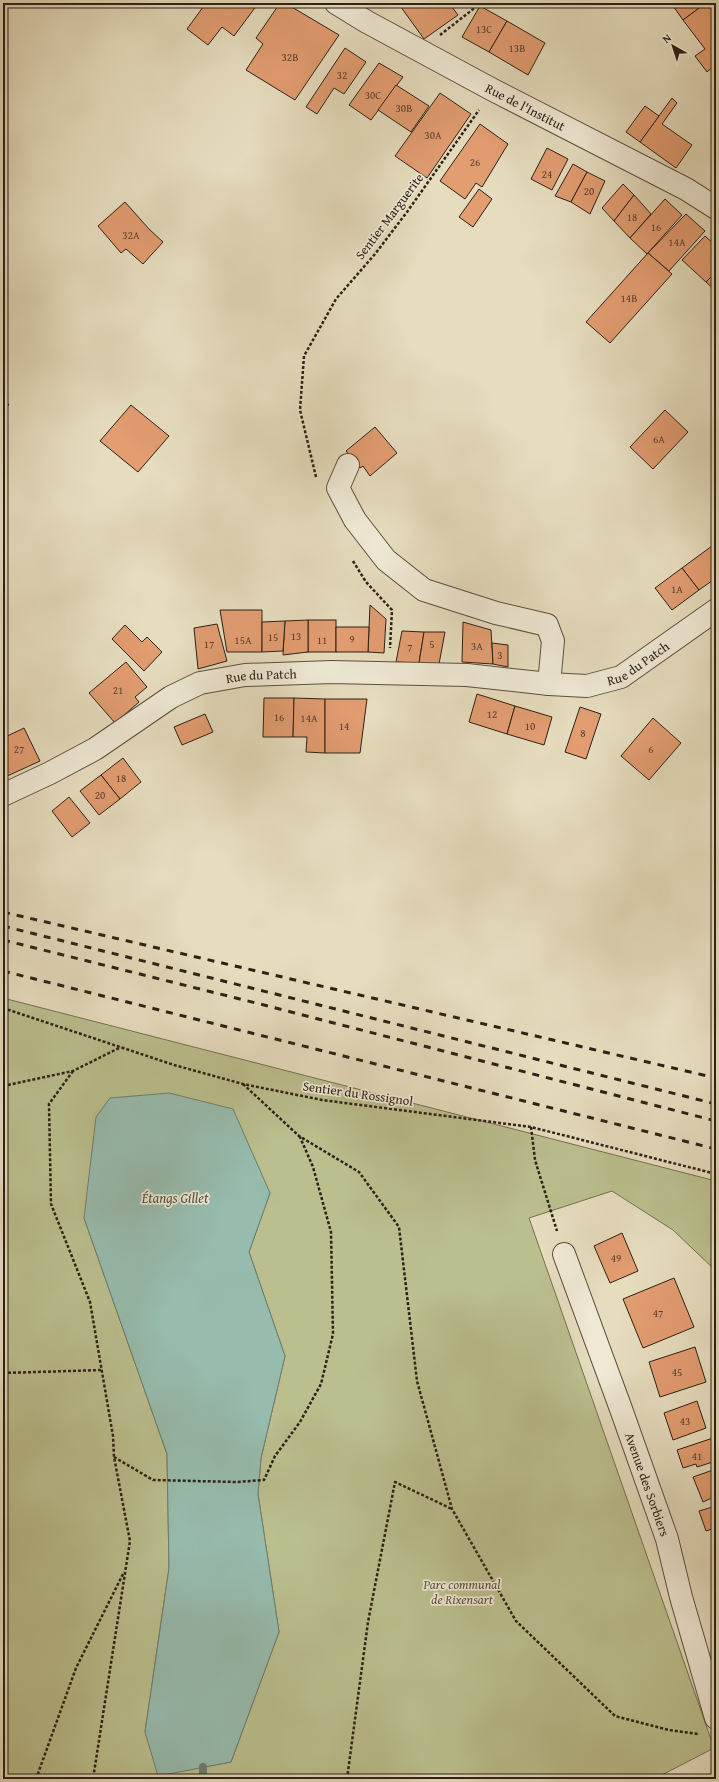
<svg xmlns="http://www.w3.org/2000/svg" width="719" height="1782" viewBox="0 0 719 1782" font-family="'Gentium Book Plus',serif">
	<rect width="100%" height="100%" fill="#e6ddbe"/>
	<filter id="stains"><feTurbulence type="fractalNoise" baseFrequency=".005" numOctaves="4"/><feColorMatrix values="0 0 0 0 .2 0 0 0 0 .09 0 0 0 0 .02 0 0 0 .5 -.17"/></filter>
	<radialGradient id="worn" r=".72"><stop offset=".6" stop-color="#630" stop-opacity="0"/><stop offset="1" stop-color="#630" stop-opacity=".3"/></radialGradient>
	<!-- green -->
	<path fill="#bbbf8e" stroke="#747052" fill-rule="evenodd" d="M 3,998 L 716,1181 L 716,1271 L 673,1230 L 612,1191 L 529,1218 L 714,1748 L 654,1779 L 3,1779 ZM 270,1193 L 249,1252 L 285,1356 L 261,1458 L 258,1494 L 279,1632 L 231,1762 L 203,1767 L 145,1732 L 169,1568 L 167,1454 L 84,1218 Z"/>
	<!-- water -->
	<polygon fill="#97bcae" stroke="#6d7e71" points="169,1093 233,1109 270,1193 249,1252 285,1356 261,1458 258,1494 279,1632 231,1762 158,1776 145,1732 169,1568 167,1454 84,1218 96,1117 110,1098"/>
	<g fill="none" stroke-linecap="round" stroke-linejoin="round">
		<!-- stream -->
		<polyline stroke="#6d7e71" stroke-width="8" points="203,1767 203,1779"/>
	</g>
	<!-- building -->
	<g fill="#e29d71" stroke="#2d2016">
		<polygon points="206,3 254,3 257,5 234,36 222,27 208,45 187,29"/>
		<polygon points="280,3 285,3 339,35 295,100 246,70 263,44 256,38"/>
		<polygon points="398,3 449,3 458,15 424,39"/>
		<polygon points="671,3 706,3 683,20"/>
		<polygon points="706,3 716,3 716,64 707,72 695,56 705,49 683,20"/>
		<polygon points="480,6 507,21 489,52 462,37"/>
		<polygon points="507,21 545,43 528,75 489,52"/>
		<polygon points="345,48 366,62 344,94 334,88 317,114 306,107"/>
		<polygon points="379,63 403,77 371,120 349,105"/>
		<polygon points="396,85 429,106 411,132 378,110"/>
		<polygon points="440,93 471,114 427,178 395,156"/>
		<polygon points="672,98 677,103 662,124 692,145 676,168 640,142"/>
		<polygon points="645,106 659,116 640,142 626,132"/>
		<polygon points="480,124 508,144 482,187 476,183 465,199 440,181"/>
		<polygon points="547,148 568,159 552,190 531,179"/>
		<polygon points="573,164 587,172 571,202 555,196"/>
		<polygon points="587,172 605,181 590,214 571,202"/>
		<polygon points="623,184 634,195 614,221 602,208"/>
		<polygon points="479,189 492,199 473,227 459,217"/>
		<polygon points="634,195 651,214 630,238 614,221"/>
		<polygon points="665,199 682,215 647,254 630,238"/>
		<polygon points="125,202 149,229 163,242 143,264 126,249 121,253 98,226"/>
		<polygon points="686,214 705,231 669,271 648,253"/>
		<polygon points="705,236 716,246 716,272 706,282 682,260"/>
		<polygon points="648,253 672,274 610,343 586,322"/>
		<polygon points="716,272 716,291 706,282"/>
		<polygon points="3,397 9,405 3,410"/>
		<polygon points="131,405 169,436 138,472 100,441"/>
		<polygon points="665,410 688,432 653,469 630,447"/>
		<polygon points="375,427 397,453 370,476 363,466 360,468 346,451"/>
		<polygon points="712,546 716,551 716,578 699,590 682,568"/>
		<polygon points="682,568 699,590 672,610 655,588"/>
		<polygon points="370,605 386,619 384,653 368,652"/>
		<polygon points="220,610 262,610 262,652 227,652"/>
		<rect x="308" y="620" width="28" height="32"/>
		<polygon points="308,620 308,652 283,655 285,621"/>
		<polygon points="285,621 283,651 262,652 262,622"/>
		<polygon points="463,622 491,630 493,664 462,662"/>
		<polygon points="217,624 227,661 198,669 194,628"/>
		<polygon points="125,625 142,642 147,637 162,652 144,671 112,639"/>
		<polygon points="336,627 369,627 368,652 336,652"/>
		<polygon points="402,631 424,632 419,663 396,662"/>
		<polygon points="424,632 445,632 439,664 419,663"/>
		<polygon points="492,643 508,645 508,667 493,664"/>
		<polygon points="126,662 147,687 135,697 139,702 115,723 89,693"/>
		<polygon points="477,694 515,706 507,734 469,722"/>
		<polygon points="264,698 294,698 293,737 263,737"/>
		<polygon points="294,698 325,699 325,753 306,752 307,737 293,737"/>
		<polygon points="325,699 367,699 360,753 325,753"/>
		<polygon points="515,706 552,717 544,745 507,734"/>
		<polygon points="580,707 601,714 586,759 565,752"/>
		<polygon points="205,714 213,732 182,745 174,727"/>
		<polygon points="653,718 681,743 649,780 621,756"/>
		<polygon points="24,728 40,761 3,778 3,738"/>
		<polygon points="123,758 141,782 120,799 101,775"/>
		<polygon points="101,775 120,799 99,815 80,791"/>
		<polygon points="69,797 90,823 72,837 52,811"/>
		<polygon points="622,1233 638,1271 610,1283 594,1246"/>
		<polygon points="674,1278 694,1327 643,1348 623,1299"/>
		<polygon points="695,1347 706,1382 660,1397 649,1362"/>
		<polygon points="697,1401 706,1428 673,1440 664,1413"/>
		<polygon points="716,1437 716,1461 697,1467 696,1464 683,1468 677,1450"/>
		<polygon points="716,1469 716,1496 703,1502 693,1477"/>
		<polygon points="716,1506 716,1530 715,1528 706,1531 699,1511"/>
	</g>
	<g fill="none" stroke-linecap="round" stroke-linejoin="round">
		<!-- minor casing -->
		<g stroke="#5b4f40" stroke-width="24">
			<g id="minor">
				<path id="s1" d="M 336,3 L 367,22 L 493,90 L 686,189 L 716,208"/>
				<polyline points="348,465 338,488 355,520 386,560 424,590 496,613 547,625 553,641 549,684"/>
				<path id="s2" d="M 3,795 L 50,773 L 95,749 L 171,697 L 200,683 L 245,675 L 332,672 L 467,675 L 549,684 L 587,686 L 621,677 L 716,610"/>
				<path id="s3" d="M 564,1254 L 621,1409 L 667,1539 L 681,1597 L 716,1718"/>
			</g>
		</g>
		<!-- path -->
		<g stroke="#2d2016" stroke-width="2.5" stroke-dasharray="3 2" stroke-linecap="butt">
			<polyline points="440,35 481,3"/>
			<polyline points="316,477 300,410 304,356 336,299 375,254 407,212 479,110"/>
			<polyline points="353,561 366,582 392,610 390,648"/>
			<polyline points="3,1008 174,1065 243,1084 322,1100 531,1127 716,1174"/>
			<polyline points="73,1071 49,1104 51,1204 90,1302 113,1436 114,1457 130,1541 93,1779"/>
			<polyline points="243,1084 299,1136 359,1172 399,1227 417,1381 452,1509 516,1621 615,1716 669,1730 698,1734"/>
			<polyline points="3,1086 73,1071 121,1047"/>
			<polyline points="531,1127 535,1160 557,1231"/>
			<polyline points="3,1373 102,1370"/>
			<polyline points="114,1457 153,1480 237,1482 264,1480 275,1456 300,1422 321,1384 333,1334 331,1232 313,1167 300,1137"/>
			<polyline points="36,1779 76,1668 124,1572"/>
			<polyline points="347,1779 368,1622 395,1482 452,1509"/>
		</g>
		<!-- minor -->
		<use href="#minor" stroke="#efe9d5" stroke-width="22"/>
		<!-- rail -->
		<g stroke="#2d2016" stroke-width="3" stroke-dasharray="7 7" stroke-linecap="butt">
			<polyline points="3,912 716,1078"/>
			<polyline points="3,926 716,1104"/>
			<polyline points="3,940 256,1003 716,1121"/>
			<polyline points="3,971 716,1149"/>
		</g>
	</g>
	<g text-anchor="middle" stroke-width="3.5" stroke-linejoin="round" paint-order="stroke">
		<!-- number labels -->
		<g font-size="11" fill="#5a3f2d">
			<text x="484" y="33">13C</text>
			<text x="517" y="52">13B</text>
			<text x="290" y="61">32B</text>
			<text x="342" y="79">32</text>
			<text x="373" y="99">30C</text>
			<text x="404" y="112">30B</text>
			<text x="433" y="139">30A</text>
			<text x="475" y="166">26</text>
			<text x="547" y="178">24</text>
			<text x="589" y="195">20</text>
			<text x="632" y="221">18</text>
			<text x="656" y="231">16</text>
			<text x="131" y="239">32A</text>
			<text x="677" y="246">14A</text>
			<text x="629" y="302">14B</text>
			<text x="659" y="443">6A</text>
			<text x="677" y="593">1A</text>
			<text x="296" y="640">13</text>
			<text x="273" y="641">15</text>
			<text x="352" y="643">9</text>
			<text x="243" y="644">15A</text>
			<text x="322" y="644">11</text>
			<text x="209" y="648">17</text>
			<text x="432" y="648">5</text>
			<text x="477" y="650">3A</text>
			<text x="410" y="651">7</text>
			<text x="500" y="659">3</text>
			<text x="118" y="694">21</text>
			<text x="492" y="718">12</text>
			<text x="279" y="721">16</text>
			<text x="309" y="722">14A</text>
			<text x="344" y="730">14</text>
			<text x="530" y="730">10</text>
			<text x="583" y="737">8</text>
			<text x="19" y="753">27</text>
			<text x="651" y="753">6</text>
			<text x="121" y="782">18</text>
			<text x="100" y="799">20</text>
			<text x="616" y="1262">49</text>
			<text x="658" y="1317">47</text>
			<text x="677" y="1376">45</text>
			<text x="685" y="1425">43</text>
			<text x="697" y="1460">41</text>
		</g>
		<!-- street labels -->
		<g font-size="13" fill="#2d2016" stroke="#efe9d5">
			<text dy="5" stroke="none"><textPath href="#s1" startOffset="216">Rue de l'Institut</textPath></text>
			<text transform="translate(389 216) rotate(-53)" y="5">Sentier Marguerite</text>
			<text dy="5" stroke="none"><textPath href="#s2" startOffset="672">Rue du Patch</textPath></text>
			<text dy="5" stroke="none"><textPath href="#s2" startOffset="289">Rue du Patch</textPath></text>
			<text transform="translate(358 1093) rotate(8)" y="5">Sentier du Rossignol</text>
			<text dy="5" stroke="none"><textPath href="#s3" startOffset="245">Avenue des Sorbiers</textPath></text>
		</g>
		<!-- park labels -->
		<g font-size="13" font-style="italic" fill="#58503a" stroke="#efe9d5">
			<text x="462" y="1589">Parc communal<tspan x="462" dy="15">de Rixensart</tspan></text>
		</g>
		<!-- water labels -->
		<g font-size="14" font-style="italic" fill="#4d4f44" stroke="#efe9d5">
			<text x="175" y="1203">Étangs Gillet</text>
		</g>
	</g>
	<!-- margin -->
	<rect width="719" height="1782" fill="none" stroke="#e6ddbe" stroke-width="16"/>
	<rect x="4" y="4" width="711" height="1774" fill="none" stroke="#2d2016" stroke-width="2"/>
	<rect x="8" y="8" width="703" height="1766" fill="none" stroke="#2d2016"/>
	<!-- north arrow -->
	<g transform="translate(673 46) rotate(321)" stroke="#efe9d5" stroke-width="3" paint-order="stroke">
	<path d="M0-3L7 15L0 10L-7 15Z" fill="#2d2016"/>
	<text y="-6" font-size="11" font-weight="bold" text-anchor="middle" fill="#2d2016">N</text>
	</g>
	<rect width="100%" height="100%" filter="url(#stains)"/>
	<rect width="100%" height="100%" fill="url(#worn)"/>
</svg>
